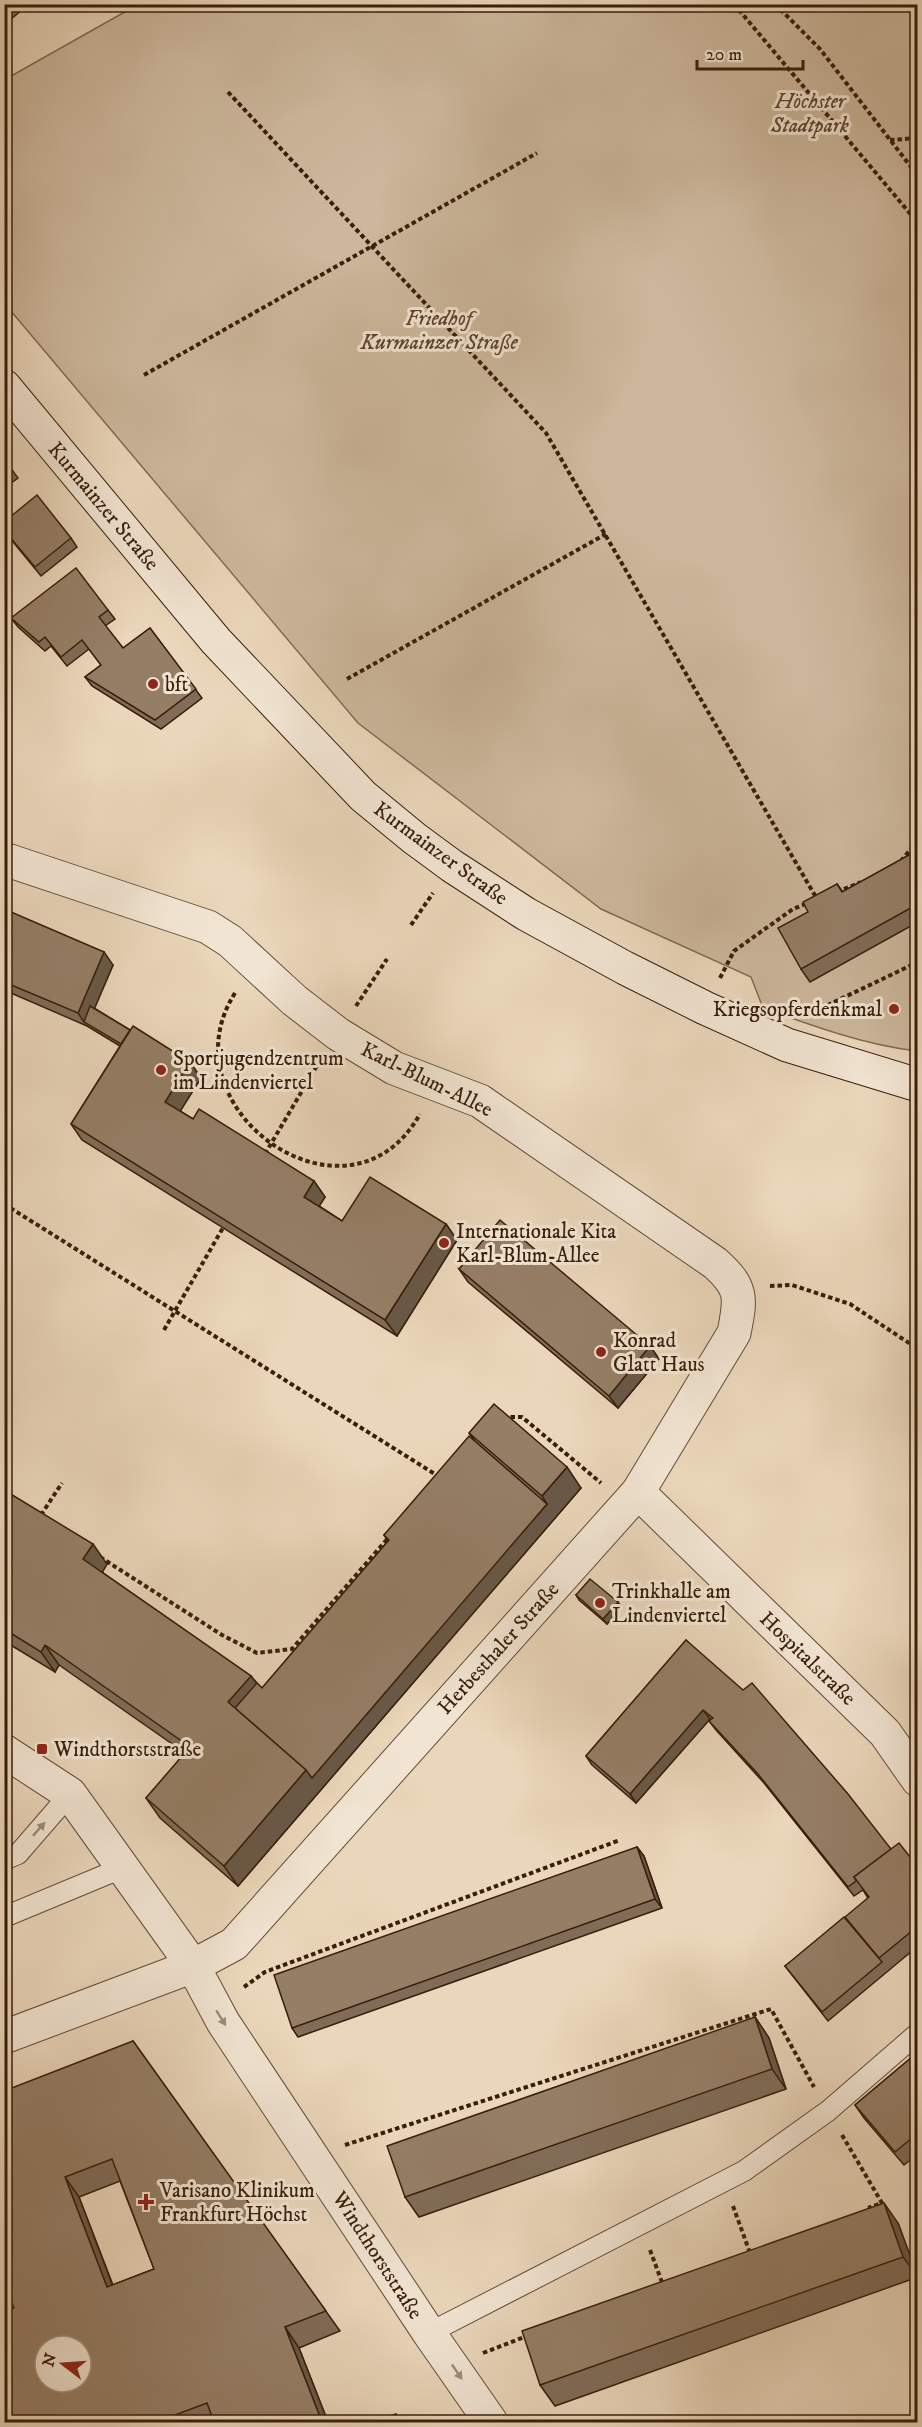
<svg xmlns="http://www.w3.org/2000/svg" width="922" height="2427" viewBox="0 0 922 2427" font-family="'IM FELL DW Pica',serif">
	<rect width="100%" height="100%" fill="#ead6ba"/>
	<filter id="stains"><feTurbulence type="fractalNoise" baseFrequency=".00333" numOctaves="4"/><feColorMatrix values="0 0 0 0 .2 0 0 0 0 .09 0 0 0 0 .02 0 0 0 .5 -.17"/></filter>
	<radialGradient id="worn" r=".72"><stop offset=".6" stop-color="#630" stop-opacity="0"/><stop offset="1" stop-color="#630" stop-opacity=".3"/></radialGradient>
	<!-- green -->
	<path fill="#ccb79c" stroke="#826a53" stroke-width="1.5" d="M 137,5 L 917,5 L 917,1051 C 865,1045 813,1026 763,1008 L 751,977 L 601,909 L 358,723 L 5,304 L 4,80 Z"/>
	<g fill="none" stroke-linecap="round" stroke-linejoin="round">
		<!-- service casing -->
		<g stroke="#644c36" stroke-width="22">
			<g id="service">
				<polyline points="4,1860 18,1854 70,1794"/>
				<polyline points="4,1917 122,1868"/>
				<polyline points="429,2333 744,2171 828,2111 918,2033"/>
			</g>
		</g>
		<!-- minor casing -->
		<g stroke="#644c36" stroke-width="35">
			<g id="minor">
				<path d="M 4,859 L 208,927 L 230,941 L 294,1000 L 338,1034 L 394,1068 L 480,1101 L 715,1263 C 743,1288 741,1298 734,1333 L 638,1492 L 234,1944 L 193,1966 L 4,2037"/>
				<polyline points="638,1492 885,1733 918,1780"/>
				<polyline points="4,1751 70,1794 193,1966 223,2022 429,2333 491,2422"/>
			</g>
		</g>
		<!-- secondary casing -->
		<g stroke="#381e0a" stroke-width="35">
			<polyline id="secondary" points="4,386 216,641 363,796 414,838 452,866 526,914 625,968 705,1008 787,1045 918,1085"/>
		</g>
		<!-- path -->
		<g stroke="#381e0a" stroke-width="4" stroke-dasharray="4.5 3" stroke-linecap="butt">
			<polyline points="734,4 918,223"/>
			<polyline points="775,4 820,49 918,176"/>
			<polyline points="228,92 546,433 817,899"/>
			<polyline points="890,140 918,138"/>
			<polyline points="144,375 537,153"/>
			<polyline points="347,679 606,534"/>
			<polyline points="901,861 918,840"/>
			<polyline points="837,892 861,882"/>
			<polyline points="411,925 433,893"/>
			<polyline points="720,978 734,951 793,909 808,903"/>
			<path d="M 235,993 C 161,1109 349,1241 420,1114"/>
			<polyline points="356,1006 387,959"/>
			<polyline points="807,1015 918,962"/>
			<polyline points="265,1154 319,1062"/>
			<polyline points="4,1204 438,1476"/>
			<polyline points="770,1286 792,1285 850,1304 918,1349"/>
			<polyline points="164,1330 224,1226"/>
			<polyline points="503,1417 522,1417 601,1483"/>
			<polyline points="41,1515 62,1483"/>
			<polyline points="100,1557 222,1635 257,1653 292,1649 389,1537"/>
			<polyline points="244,1987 265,1972 620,1840"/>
			<polyline points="842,2135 882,2203 868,2208"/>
			<polyline points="345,2145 771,2009 814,2087"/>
			<polyline points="733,2206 750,2253"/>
			<polyline points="650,2250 663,2285"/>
			<polyline points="483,2353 527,2336"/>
		</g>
		<!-- service -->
		<use href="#service" stroke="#f1e4d2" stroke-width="20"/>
		<!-- minor -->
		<use href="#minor" stroke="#f1e4d2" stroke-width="33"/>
		<!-- secondary -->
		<use href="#secondary" stroke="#f1e4d2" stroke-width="33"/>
	</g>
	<!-- wall -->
	<g fill="#806c58" stroke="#381e0a" stroke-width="1.5" fill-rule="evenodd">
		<polygon points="4,4 29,4 4,25"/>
		<polygon points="31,4 47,4 38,12"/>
		<polygon points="4,459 18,478 4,488"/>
		<polygon points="4,522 71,538 77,547 41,576 4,531"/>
		<polygon points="108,610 115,619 105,626 123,648 150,628 202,698 161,729 92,686 85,677 101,665 89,649 67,666 51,646 45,651 18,627 11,618"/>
		<polygon points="918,850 918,922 810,982 801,969 808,912 837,884 843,892"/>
		<polygon points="4,909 113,965 94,1008 130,1030 190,1062 201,1078 180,1111 193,1119 314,1181 325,1197 319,1206 342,1221 446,1224 457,1240 397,1336 82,1140 71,1124 120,1046 87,1026 4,990"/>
		<polygon points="459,1269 650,1346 659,1359 618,1408 468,1282"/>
		<polygon points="469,1433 581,1488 238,1886 160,1818 146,1798 185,1753 59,1665 55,1672 4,1641 4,1490 107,1564 102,1572 251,1676 257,1683 262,1688 388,1541 384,1535 474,1440"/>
		<polygon points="576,1595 618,1602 621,1607 607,1624 579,1600"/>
		<polygon points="686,1640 891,1849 918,1867 918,1946 828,2021 785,1966 848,1922 868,1898 863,1890 854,1896 764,1783 716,1730 709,1721 711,1720 710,1719 636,1803 592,1765 586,1756"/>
		<polygon points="637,1847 644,1856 662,1908 298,2037 292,2028"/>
		<polygon points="755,2017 769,2038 786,2089 419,2217 405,2197"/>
		<path d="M 133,2041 L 340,2331 L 299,2348 L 328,2422 L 4,2422 L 14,2308 L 4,2284 ZM 120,2181 L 154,2269 L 113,2285 L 79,2197 Z"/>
		<polygon points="918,2052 918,2154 904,2165 864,2118 855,2105"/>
		<polygon points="898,2223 918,2277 555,2406 540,2385"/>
	</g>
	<!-- shaded-wall -->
	<g fill="#685847" stroke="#381e0a" stroke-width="1.5">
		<polygon points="104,952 113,965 88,1024 84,1022 78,1013"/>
		<polygon points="190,1062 201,1078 176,1118 165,1102"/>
		<polygon points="314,1181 325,1197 315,1213 304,1197"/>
		<polygon points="446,1224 457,1240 397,1336 385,1320"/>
		<polygon points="650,1346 659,1359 618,1408 609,1396"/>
		<polygon points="567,1467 581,1488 238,1886 224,1866 306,1770 547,1504 542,1496"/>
		<polygon points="93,1544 107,1564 98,1580 83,1559"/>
		<polygon points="618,1602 621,1607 607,1624 603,1619"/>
		<polygon points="45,1645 59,1665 55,1672 41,1652"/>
		<polygon points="251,1676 266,1696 245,1720 228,1702"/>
		<polygon points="703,1710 710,1719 636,1803 630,1794"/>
		<polygon points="637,1847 644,1856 662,1908 655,1899"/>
		<polygon points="755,2017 769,2038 786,2089 772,2069"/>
		<polygon points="65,2177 79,2197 121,2308 107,2287"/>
		<polygon points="884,2203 898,2223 918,2277 903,2257"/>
		<polygon points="285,2327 299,2348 328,2422 322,2422"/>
	</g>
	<!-- building -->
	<g fill="#957e66" stroke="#381e0a" stroke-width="1.5" fill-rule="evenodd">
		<polygon points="37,495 71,538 35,567 4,530 4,522"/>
		<polygon points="76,568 108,610 99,617 123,648 150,628 196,689 155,720 85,677 101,665 82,640 61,657 45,637 39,642 11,618"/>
		<polygon points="918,850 918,904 801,969 778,928 808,912 803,902 837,884 842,892"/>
		<polygon points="4,909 104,952 78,1013 4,982"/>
		<polygon points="90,1006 130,1030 121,1044 84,1022"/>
		<polygon points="133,1026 190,1062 165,1102 193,1119 199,1109 314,1181 304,1197 342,1221 370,1177 446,1224 385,1320 71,1124"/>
		<polygon points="500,1220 650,1346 609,1396 459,1269"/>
		<polygon points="494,1404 567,1467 542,1496 469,1433"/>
		<polygon points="469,1436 547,1504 312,1778 306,1770 235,1708 257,1683 262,1688 389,1540 384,1535"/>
		<polygon points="4,1490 93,1544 83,1559 251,1676 228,1702 306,1770 224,1866 146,1798 190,1747 45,1645 41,1652 4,1629"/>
		<polygon points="590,1579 618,1602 603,1619 576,1595"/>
		<polygon points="686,1640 743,1690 752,1683 848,1794 891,1849 854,1877 856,1881 848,1887 758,1774 709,1721 713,1718 703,1710 630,1794 586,1756"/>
		<polygon points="899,1843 918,1867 918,1926 879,1958 845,1917 869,1897 854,1877"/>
		<polygon points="637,1847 655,1899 292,2028 274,1975"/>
		<polygon points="844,1917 882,1962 822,2012 785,1966"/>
		<polygon points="755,2017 772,2069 405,2197 387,2146"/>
		<path d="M 133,2041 L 326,2311 L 285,2327 L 322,2422 L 214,2422 L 207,2403 L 159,2421 L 159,2422 L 4,2422 L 4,2312 L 14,2308 L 4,2284 L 4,2091 ZM 112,2159 L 154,2269 L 107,2287 L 65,2177 ZM 45,2346 L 81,2346 L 81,2382 L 45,2382 Z"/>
		<polygon points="918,2052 918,2133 895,2152 855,2105"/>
		<polygon points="884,2203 903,2257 540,2385 522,2331"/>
		<polygon points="396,2414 402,2422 372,2422"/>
	</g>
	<!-- one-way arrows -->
	<defs><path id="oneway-solid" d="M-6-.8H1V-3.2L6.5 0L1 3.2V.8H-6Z" transform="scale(1.5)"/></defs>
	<g fill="#9e8b78">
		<use href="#oneway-solid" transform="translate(39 1829) rotate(-48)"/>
		<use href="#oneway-solid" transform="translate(221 2018) rotate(58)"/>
		<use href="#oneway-solid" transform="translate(457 2372) rotate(56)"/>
	</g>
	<!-- markers -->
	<g fill="#8f2418" stroke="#f1e4d2" stroke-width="2">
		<circle cx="153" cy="684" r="6"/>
		<circle cx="894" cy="1009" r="6"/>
		<circle cx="161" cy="1070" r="6"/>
		<circle cx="444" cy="1243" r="6"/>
		<circle cx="601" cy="1352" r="6"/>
		<circle cx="600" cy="1603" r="6"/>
		<rect x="36" y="1743" width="12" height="12" rx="3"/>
		<path d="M143 2193h6v6h6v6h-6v6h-6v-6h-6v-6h6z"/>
	</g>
	<g text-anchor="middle" stroke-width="6" stroke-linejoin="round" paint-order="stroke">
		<!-- park labels -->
		<g font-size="21" font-style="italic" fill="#5d442e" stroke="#f1e4d2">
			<text x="810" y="108">Höchster<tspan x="810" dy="24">Stadtpark</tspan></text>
			<text x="439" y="325">Friedhof<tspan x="439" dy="24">Kurmainzer Straße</tspan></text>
		</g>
		<!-- street labels -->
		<g font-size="21" fill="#381e0a" stroke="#f1e4d2">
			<text transform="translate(104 506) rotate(50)" y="7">Kurmainzer Straße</text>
			<text transform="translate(441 853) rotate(36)" y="7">Kurmainzer Straße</text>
			<text transform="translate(427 1079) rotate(26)" y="7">Karl-Blum-Allee</text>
			<text transform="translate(498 1648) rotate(-48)" y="7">Herbesthaler Straße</text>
			<text transform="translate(808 1658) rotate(44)" y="7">Hospitalstraße</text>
			<text transform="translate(378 2255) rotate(57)" y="7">Windthorststraße</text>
		</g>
		<!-- poi labels -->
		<g font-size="21" fill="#381e0a" stroke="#f1e4d2" text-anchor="start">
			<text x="165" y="691">bft</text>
			<text x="882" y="1016" text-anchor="end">Kriegsopferdenkmal</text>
			<text x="173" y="1065">Sportjugendzentrum<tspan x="173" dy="24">im Lindenviertel</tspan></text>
			<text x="456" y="1238">Internationale Kita<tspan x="456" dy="24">Karl-Blum-Allee</tspan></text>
			<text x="613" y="1347">Konrad<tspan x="613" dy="24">Glatt Haus</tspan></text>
			<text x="612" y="1598">Trinkhalle am<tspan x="612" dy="24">Lindenviertel</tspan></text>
			<text x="54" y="1756">Windthorststraße</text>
			<text x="160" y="2197">Varisano Klinikum<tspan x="160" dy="24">Frankfurt Höchst</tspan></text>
		</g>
	</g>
	<!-- margin -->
	<rect width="922" height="2427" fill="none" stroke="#ead6ba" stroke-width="24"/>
	<rect x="6" y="6" width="910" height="2415" fill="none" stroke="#381e0a" stroke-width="3"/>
	<rect x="12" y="12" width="898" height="2403" fill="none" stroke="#381e0a" stroke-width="1.5"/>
	<!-- north arrow -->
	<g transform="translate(63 2364) rotate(287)"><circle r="28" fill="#f1e4d2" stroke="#a79582" stroke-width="1.5"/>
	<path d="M0-4.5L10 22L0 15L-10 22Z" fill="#8f2418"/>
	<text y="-9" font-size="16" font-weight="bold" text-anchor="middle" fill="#381e0a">N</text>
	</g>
	<!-- scale -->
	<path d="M697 60v9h106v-9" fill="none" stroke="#381e0a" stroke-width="3"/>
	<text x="706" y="60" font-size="18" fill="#381e0a" stroke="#f1e4d2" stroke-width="4.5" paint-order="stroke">20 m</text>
	<rect width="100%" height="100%" filter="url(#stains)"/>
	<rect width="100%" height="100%" fill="url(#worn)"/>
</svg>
